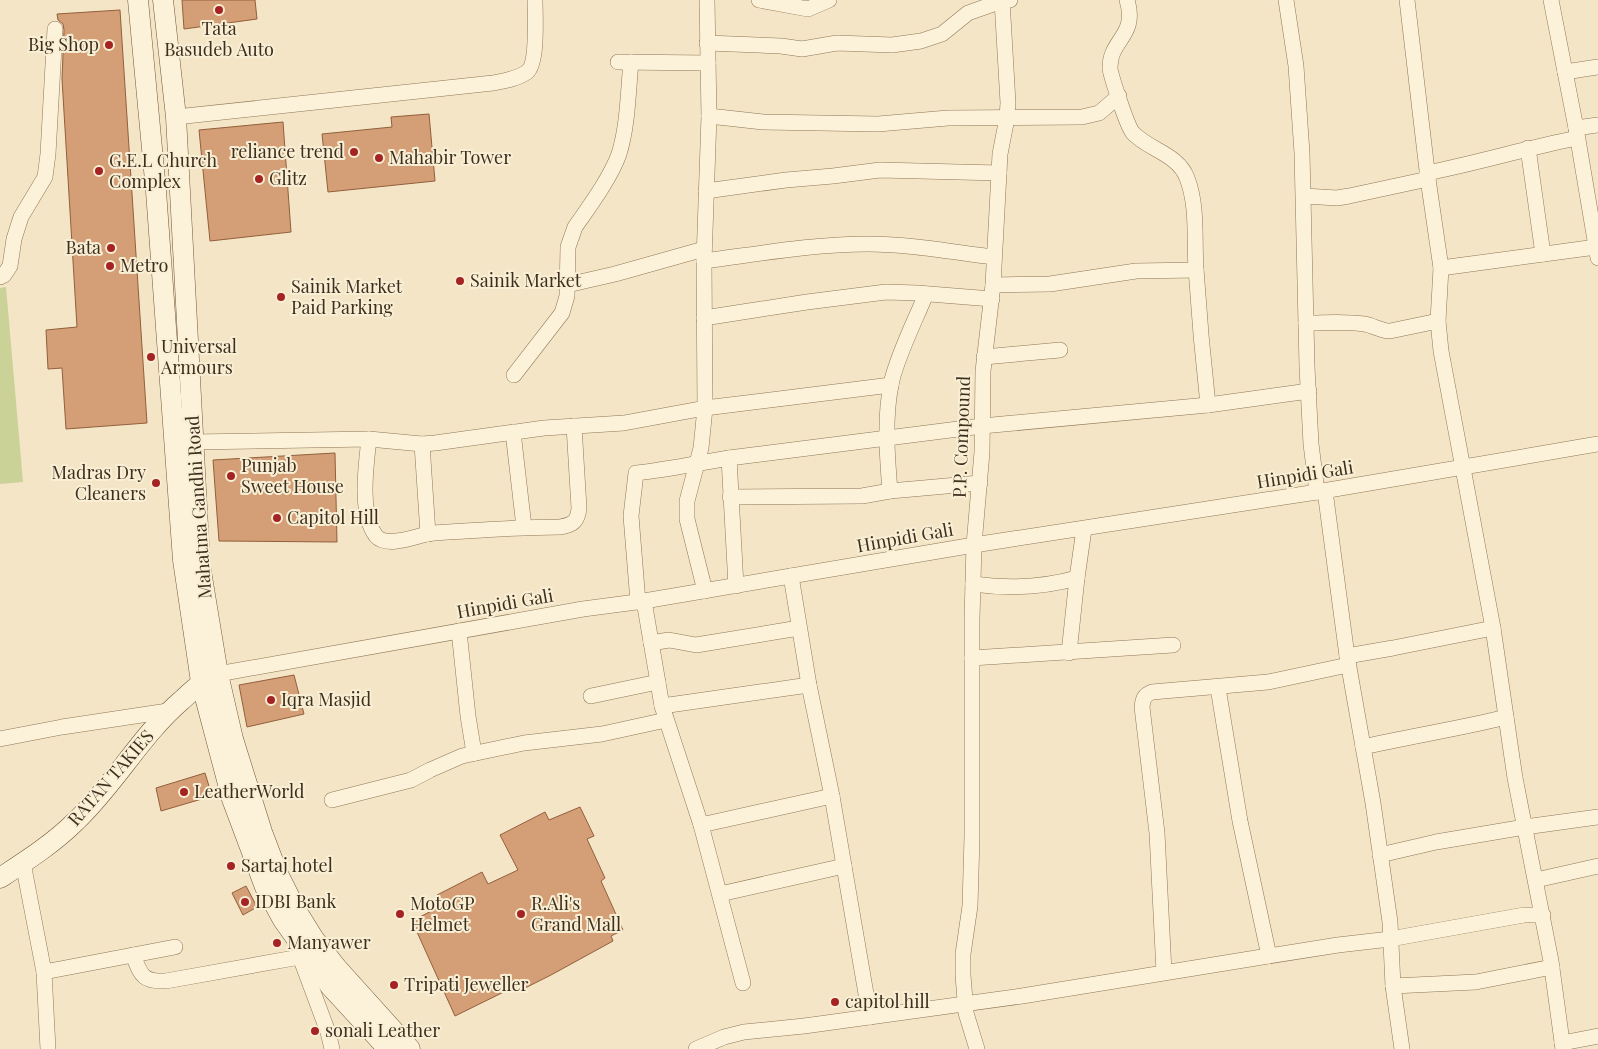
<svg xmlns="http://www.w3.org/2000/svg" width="1598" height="1049" viewBox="0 0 1598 1049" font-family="'Playfair Display',serif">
	<rect width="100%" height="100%" fill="#f3e5c5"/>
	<!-- green -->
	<polygon fill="#cbd297" points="6,287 23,482 0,484 0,288"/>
	<!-- building -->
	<g fill="#d49f77" stroke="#925f3c">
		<polygon points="182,0 255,0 257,19 184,29"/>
		<polygon points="120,10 147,423 66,429 62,368 48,369 46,330 77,327 62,79 64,30 63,24 58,20 57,14"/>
		<polygon points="429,114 435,181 328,192 322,134 392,127 391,117"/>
		<polygon points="283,122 291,232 210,241 199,130"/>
		<polygon points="335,453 337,542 219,541 213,460"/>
		<polygon points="294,675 304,714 247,727 239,685"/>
		<polygon points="205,773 212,796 161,811 156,788"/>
		<polygon points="580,807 594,836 587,839 605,878 601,881 623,930 611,936 613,941 551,975 525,988 522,983 455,1016 412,921 443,905 437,895 482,872 488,884 518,870 500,835 545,812 549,820"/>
		<polygon points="246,886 257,907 243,915 232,893"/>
	</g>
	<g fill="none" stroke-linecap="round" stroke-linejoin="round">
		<!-- street casing -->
		<g stroke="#907758" stroke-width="16">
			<g id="street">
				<polyline points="759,0 808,9 829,0"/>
				<path d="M 1127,0 C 1138,37 1109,39 1110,69 C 1112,79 1127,126 1133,133 C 1149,150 1178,154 1187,178 C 1198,206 1194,240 1196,269 C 1199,315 1203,360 1208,405"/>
				<polyline points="1286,0 1296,66 1302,153 1307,367 1311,444 1317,492"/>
				<polyline points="1407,0 1428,179 1441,268 1438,321 1441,351 1493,628 1515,778 1551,961 1563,1049"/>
				<polyline points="1551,0 1576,128 1598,258"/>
				<polyline points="707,43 781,46 802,49 837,43 892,45 921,41 942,34 968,13 1002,1 1010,0"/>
				<polyline points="618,62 708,63"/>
				<polyline points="1565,72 1598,67"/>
				<polyline points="709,116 763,122 878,124 948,118 1082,117 1099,113 1119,96"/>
				<path d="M 176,117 L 493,83 C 504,81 517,79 527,72 C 538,64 535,14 535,0"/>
				<polyline points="1576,128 1598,125"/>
				<polyline points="1528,148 1543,254"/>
				<path d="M 1427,173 C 1477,163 1527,148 1577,138"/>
				<polyline points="706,191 786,180 833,176 880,170 999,173"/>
				<polyline points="1304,196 1337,198 1349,196 1428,179"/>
				<path d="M 704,261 C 758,254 813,244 868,244 C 910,244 952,252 993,257"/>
				<polyline points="1441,268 1596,247"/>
				<polyline points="0,277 4,275 10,266 14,239 21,217 45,177 48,154 55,29"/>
				<polyline points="567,285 615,274 704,249"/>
				<polyline points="993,285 1050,284 1136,271 1196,270"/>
				<polyline points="704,318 807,302 886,292 917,293 992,299"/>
				<path d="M 1306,323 C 1325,323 1345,321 1364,324 C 1373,325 1380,331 1390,331 L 1438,321"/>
				<polyline points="984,357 1060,350"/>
				<path d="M 514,375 L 562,313 L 567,296 L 568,247 L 575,227 C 589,207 611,177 619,154 C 628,125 628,92 631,62"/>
				<polyline points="513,432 524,527"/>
				<path d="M 369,439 C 366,465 359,514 376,536 C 386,548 414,537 427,534 C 439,532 452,532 465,531 C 497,529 528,527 560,527 C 573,525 578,521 579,508 L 574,426"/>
				<polyline points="193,442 369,439 422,444 435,443 544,428 624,423 705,408 891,385"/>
				<polyline points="422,444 428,534"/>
				<polyline points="729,458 736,586"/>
				<path d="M 890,491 C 887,455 884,415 892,380 C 899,352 915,321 926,294"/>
				<polyline points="1325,491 1347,656 1373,803 1390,922 1393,986 1402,1049"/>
				<polyline points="730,497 862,496 890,491 980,483"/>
				<polyline points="791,576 809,685 832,796 870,1017"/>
				<path d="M 973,584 C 1009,589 1041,588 1077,578"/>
				<polyline points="705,591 687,519 687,501 701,448 705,408 704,261 709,116 707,0"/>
				<polyline points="644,601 662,706 701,825 743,983"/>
				<path d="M 638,602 L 631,516 L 636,473 C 667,470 698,463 729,458 L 982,426 L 1208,405 L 1309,391"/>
				<polyline points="459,631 468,716 474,753"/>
				<polyline points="651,643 669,640 696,645 799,628"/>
				<polyline points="1069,653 1077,578 1084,529"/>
				<polyline points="1347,656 1393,648 1493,628"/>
				<polyline points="972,658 1173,645"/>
				<polyline points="218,674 583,609 644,601 974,545 1317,492 1598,444"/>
				<polyline points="1218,688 1240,821 1269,956"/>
				<polyline points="591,696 658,682"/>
				<polyline points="662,706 809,685"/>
				<polyline points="0,739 62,727 168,711"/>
				<path d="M 1363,747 C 1410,736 1459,729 1506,717"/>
				<polyline points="332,800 411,780 430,770 462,756 524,743 602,734 666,720"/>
				<polyline points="701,825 832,796"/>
				<polyline points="1380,855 1436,842 1525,827 1598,817"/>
				<polyline points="23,863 44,972 48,1049"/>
				<polyline points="1536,880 1598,866"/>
				<polyline points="720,894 844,866"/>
				<polyline points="301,949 300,957 328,1032 332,1049"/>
				<path d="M 133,955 C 141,975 142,982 166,981 L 300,957"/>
				<polyline points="44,972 175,947"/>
				<path d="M 1164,972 L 1157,833 L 1142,707 C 1143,699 1144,695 1152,692 L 1268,682 L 1348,665"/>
				<polyline points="1393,986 1476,982 1552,967"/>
				<polyline points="1562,1043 1598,1036"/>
				<polyline points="696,1049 724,1037 744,1032 804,1026 1022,996 1256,958 1338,945 1390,939 1524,915 1543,915"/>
				<polyline points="977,1049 966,1013 963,975 963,954 970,906 972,837 972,619 974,545 982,452 983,371 993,285 1000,154 1007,118 1008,103 1002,0"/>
			</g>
		</g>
		<!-- secondary casing -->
		<g stroke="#72573b" stroke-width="21">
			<g id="secondary">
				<polyline points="138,0 156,191 183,560 201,682 232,799 265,887 283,920 330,986 388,1049"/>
				<polyline points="163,0 176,117 200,565 218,674 233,739 262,832 278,874 296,910 314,939 337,968 410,1049"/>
				<path d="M 0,878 C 26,861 54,843 76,821 C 115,784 141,735 182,700 C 192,691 199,683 212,677"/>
			</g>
		</g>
		<!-- street -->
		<use href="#street" stroke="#fcf2d9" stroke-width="15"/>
		<!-- secondary -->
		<use href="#secondary" stroke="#fcf2d9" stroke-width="20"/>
	</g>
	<!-- markers -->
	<g fill="#a52322" stroke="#f9efd5" stroke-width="2">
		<circle cx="219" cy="10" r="5"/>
		<circle cx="109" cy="45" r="5"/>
		<circle cx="354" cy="152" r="5"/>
		<circle cx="379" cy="158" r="5"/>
		<circle cx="99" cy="171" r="5"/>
		<circle cx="259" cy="179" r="5"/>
		<circle cx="111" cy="248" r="5"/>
		<circle cx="110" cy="266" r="5"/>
		<circle cx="460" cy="281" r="5"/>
		<circle cx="281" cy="297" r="5"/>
		<circle cx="151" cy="357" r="5"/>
		<circle cx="231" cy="476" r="5"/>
		<circle cx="156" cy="483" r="5"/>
		<circle cx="277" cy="518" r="5"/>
		<circle cx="271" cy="700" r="5"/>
		<circle cx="184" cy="792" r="5"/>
		<circle cx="231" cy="866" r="5"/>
		<circle cx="245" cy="902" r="5"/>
		<circle cx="400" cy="914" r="5"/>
		<circle cx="521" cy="914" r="5"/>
		<circle cx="277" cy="943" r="5"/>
		<circle cx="394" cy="985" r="5"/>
		<circle cx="835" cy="1002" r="5"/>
		<circle cx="315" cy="1031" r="5"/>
	</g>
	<g text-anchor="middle" stroke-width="4" stroke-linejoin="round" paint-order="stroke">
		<!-- poi labels -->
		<g font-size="18" fill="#3e2e1e" stroke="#f9efd5" text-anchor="start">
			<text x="219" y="35" text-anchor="middle">Tata<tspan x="219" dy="21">Basudeb Auto</tspan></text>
			<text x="99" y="51" text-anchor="end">Big Shop</text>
			<text x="344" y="158" text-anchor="end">reliance trend</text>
			<text x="389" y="164">Mahabir Tower</text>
			<text x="109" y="167">G.E.L Church<tspan x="109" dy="21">Complex</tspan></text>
			<text x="269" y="185">Glitz</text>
			<text x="101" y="254" text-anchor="end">Bata</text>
			<text x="120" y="272">Metro</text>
			<text x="470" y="287">Sainik Market</text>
			<text x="291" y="293">Sainik Market<tspan x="291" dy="21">Paid Parking</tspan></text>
			<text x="161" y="353">Universal<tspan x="161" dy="21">Armours</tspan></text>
			<text x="241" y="472">Punjab<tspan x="241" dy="21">Sweet House</tspan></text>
			<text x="146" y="479" text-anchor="end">Madras Dry<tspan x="146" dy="21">Cleaners</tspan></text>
			<text x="287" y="524">Capitol Hill</text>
			<text x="281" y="706">Iqra Masjid</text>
			<text x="194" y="798">LeatherWorld</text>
			<text x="241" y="872">Sartaj hotel</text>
			<text x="255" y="908">IDBI Bank</text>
			<text x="410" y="910">MotoGP<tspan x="410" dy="21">Helmet</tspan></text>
			<text x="531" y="910">R.Ali's<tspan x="531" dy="21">Grand Mall</tspan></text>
			<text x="287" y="949">Manyawer</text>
			<text x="404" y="991">Tripati Jeweller</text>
			<text x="845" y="1008">capitol hill</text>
			<text x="325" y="1037">sonali Leather</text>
		</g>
		<!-- street labels -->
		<g font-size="18" fill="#3e2e1e" stroke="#f9efd5">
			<text transform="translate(962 437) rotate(-88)" y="6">P.P. Compound</text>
			<text transform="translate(1305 475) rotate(-9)" y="6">Hinpidi Gali</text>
			<text transform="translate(199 507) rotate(-94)" y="6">Mahatma Gandhi Road</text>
			<text transform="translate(905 538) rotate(-10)" y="6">Hinpidi Gali</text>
			<text transform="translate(505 604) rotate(-10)" y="6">Hinpidi Gali</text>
			<text transform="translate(111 778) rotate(-49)" y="6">RATAN TAKIES</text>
		</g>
	</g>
</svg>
